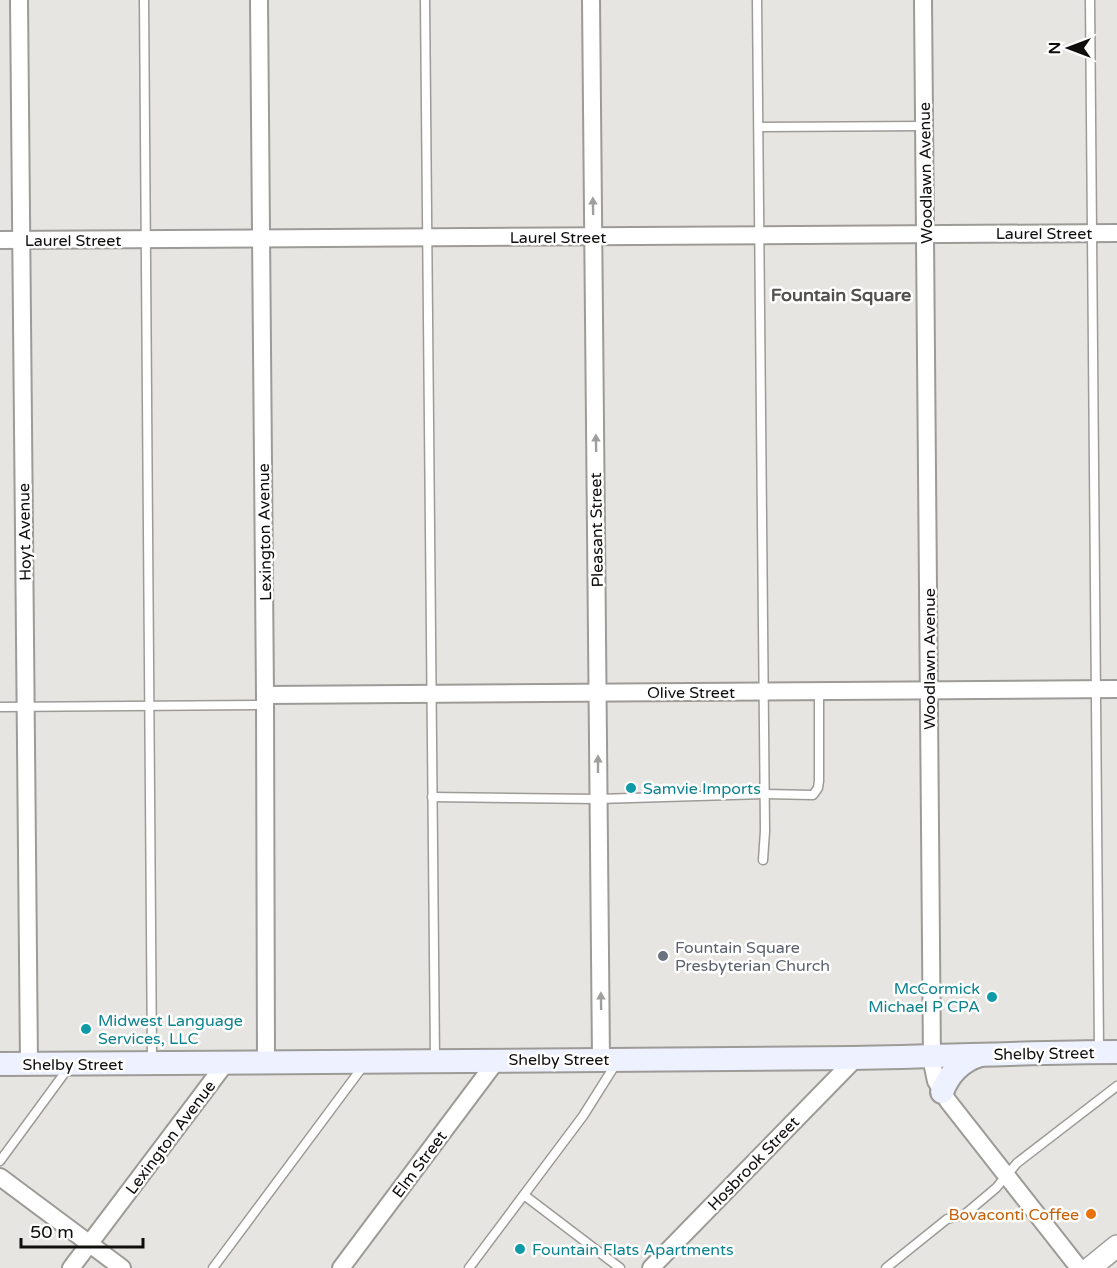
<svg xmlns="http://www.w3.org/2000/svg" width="1117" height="1268" viewBox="0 0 1117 1268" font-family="'Varela Round',sans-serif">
	<rect width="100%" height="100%" fill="#e7e5e1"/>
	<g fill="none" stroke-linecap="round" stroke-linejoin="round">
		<!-- service casing -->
		<g stroke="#9d9b97" stroke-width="11">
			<g id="service">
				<polyline points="144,0 152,1061"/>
				<polyline points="425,0 435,1060"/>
				<polyline points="757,0 765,831 763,860"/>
				<polyline points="1090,0 1099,1051"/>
				<polyline points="759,127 925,126"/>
				<polyline points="0,707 265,705"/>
				<polyline points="432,797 598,799 765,794 813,795 818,788 819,781 819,691"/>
				<polyline points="0,1161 69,1067"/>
				<polyline points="524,1195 620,1268"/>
				<polyline points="213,1268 364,1065"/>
				<polyline points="469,1268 583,1116 617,1062"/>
				<polyline points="886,1268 947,1219 964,1215 996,1188 1017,1163 1117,1086"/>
			</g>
		</g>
		<!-- minor casing -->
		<g stroke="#9d9b97" stroke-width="20">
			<g id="minor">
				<polyline points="19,0 29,1064"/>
				<polyline points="259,0 265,695 266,1064"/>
				<polyline points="591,0 601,1059"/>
				<polyline points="923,0 932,1062 936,1081 948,1101 1079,1268"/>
				<polyline points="0,240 1117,233"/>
				<polyline points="265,695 1117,689"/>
				<polyline points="0,1177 122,1268"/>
				<polyline points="71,1268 225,1064"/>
				<polyline points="341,1268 497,1060"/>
				<polyline points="651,1268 856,1058"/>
			</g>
		</g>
		<!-- tertiary casing -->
		<g stroke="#9d9b97" stroke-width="24">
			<polyline id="tertiary" points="1090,1268 1117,1246"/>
		</g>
		<!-- secondary casing -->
		<g stroke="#9d9b97" stroke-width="26">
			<g id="secondary">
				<path d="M 0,1064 C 284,1062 569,1061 853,1058 C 941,1057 1029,1052 1117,1052"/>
				<path d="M 942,1092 C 949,1073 961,1061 980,1055"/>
			</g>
		</g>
		<!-- service -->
		<use href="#service" stroke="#fff" stroke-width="8"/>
		<!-- minor -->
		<use href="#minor" stroke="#fff" stroke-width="16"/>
		<!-- tertiary -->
		<use href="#tertiary" stroke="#fff" stroke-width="21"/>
		<!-- secondary -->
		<use href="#secondary" stroke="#eef1ff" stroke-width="22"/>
	</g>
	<!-- one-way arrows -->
	<defs><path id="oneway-solid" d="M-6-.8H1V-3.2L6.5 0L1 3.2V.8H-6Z" transform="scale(1.5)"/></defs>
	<g fill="#9f9f9e">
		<use href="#oneway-solid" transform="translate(593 206) rotate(-91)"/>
		<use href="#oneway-solid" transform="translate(596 443) rotate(-91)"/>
		<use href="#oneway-solid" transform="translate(598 764) rotate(-90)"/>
		<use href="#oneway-solid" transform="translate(601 1001) rotate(-91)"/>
	</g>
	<!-- markers -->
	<g fill="#0f9aa8" stroke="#fff" stroke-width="2">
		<circle cx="631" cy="788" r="6"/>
		<circle cx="992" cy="997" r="6"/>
		<circle cx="86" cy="1029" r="6"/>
		<circle cx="520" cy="1249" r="6"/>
	</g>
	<circle fill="#6b7280" stroke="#fff" stroke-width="2" cx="663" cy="956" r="6"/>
	<circle fill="#e8710a" stroke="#fff" stroke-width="2" cx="1091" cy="1214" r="6"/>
	<g text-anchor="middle" stroke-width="5" stroke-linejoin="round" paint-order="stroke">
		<!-- street labels -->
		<g font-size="16" fill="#0f0e0d" stroke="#fff">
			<text transform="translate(925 173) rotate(-91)" y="6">Woodlawn Avenue</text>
			<text x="1044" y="239">Laurel Street</text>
			<text x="558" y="243">Laurel Street</text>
			<text x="73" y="246">Laurel Street</text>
			<text transform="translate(596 530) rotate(-91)" y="6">Pleasant Street</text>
			<text transform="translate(24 532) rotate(-91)" y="6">Hoyt Avenue</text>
			<text transform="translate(264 532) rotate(-91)" y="6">Lexington Avenue</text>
			<text transform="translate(929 659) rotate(-90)" y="6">Woodlawn Avenue</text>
			<text x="691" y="698">Olive Street</text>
			<text transform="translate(1044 1053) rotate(-1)" y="6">Shelby Street</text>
			<text x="559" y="1065">Shelby Street</text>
			<text x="73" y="1070">Shelby Street</text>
			<text transform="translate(170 1137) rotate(-53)" y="6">Lexington Avenue</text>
			<text transform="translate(753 1163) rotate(-46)" y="6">Hosbrook Street</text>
			<text transform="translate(419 1164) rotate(-53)" y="6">Elm Street</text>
		</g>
		<!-- culture labels -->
		<g font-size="16" fill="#0d838f" stroke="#fff" text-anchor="start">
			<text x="643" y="794">Samvie Imports</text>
			<text x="980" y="994" text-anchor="end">McCormick<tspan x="980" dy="18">Michael P CPA</tspan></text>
			<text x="98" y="1026">Midwest Language<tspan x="98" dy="18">Services, LLC</tspan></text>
			<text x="532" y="1255">Fountain Flats Apartments</text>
		</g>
		<!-- worship labels -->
		<g font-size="16" fill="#5b616d" stroke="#fff" text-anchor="start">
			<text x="675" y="953">Fountain Square<tspan x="675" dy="18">Presbyterian Church</tspan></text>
		</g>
		<!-- food labels -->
		<g font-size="16" fill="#c56008" stroke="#fff" text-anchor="end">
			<text x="1079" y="1220">Bovaconti Coffee</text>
		</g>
		<!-- neighbourhood labels -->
		<g font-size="18" font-weight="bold" fill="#52504d" stroke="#fff">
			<text x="841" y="301">Fountain Square</text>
		</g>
	</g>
	<!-- north arrow -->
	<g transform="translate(1069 48) rotate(270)" stroke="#ffffff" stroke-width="4.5" paint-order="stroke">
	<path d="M0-4.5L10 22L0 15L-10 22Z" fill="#0f0e0d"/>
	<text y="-9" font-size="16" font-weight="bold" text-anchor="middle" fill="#0f0e0d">N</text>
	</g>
	<!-- scale -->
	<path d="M21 1238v9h122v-9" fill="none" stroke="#0f0e0d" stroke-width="3"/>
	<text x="30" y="1238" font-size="18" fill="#0f0e0d" stroke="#ffffff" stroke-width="4.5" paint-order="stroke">50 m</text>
</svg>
